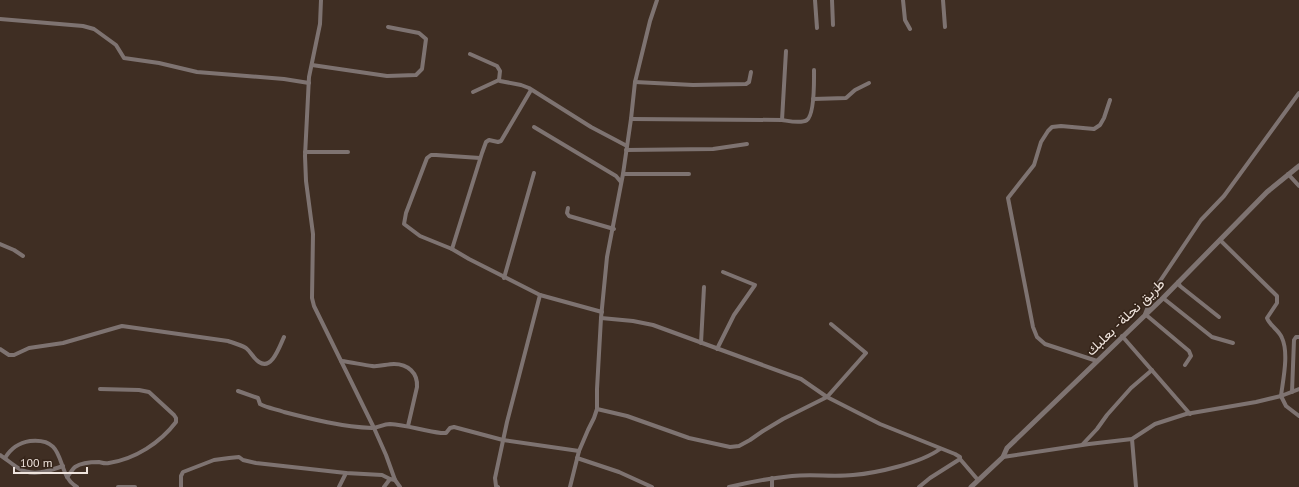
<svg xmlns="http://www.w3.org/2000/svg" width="1299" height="487" viewBox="0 0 1299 487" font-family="'PT Sans',Vazirmatn,sans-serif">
	<rect width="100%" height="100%" fill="#3f2e23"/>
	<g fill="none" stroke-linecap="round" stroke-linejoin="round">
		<!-- minor -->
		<g stroke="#7e7371" stroke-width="4">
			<polyline points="321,0 320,24 309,77 305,156 306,181 313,234 312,298 314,306 374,428 386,455 395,480 400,487"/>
			<polyline points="815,0 817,28"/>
			<polyline points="832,0 833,25"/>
			<polyline points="903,0 905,20 910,29"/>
			<polyline points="943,0 945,27"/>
			<polyline points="0,19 83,26 94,29 116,45 124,58 159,63 197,72 284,79 309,83"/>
			<polyline points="470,54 497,66 500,71 499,80 500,81 521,85 529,88 591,127 627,146"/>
			<polyline points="312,65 387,76 416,75 422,69 426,39 419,33 388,27"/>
			<polyline points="635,82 693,85 746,84 749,82 751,72"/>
			<polyline points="473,92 499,80"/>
			<polyline points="813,99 846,98 855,90 869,83"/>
			<path d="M 631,119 L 782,120 C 789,121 801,124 807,120 C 815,114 814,80 814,70"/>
			<polyline points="782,120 786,51"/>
			<polyline points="534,127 616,176 621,182"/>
			<polyline points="626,150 713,149 747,144"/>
			<polyline points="305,152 348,152"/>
			<polyline points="480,158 436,155 431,155 427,158 406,213 404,224 420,236 452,249 469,259 540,295 602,312"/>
			<polyline points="623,174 689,174"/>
			<polyline points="1288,174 1299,186"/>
			<polyline points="568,208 567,213 569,216 614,229"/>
			<path d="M 1220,240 L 1277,296 L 1277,303 L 1267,318 C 1270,326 1279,330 1282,338 C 1289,353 1283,380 1281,396 L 1299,389"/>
			<polyline points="0,244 14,250 23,256"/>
			<polyline points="452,249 482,153 486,142 489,140 498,142 501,141 531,90"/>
			<polyline points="504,278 534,173"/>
			<polyline points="1178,282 1180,286 1219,317"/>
			<polyline points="1163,298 1212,337 1233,343"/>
			<polyline points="601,318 633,321 653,325 801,379 827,397 880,424 955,454 960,457 960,459 978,480"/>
			<polyline points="1122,336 1190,414"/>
			<polyline points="701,343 704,287"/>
			<path d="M 0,349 L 9,355 L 14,355 L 29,348 L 63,343 L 122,326 L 228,341 C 234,343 241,345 246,348 C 251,352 253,358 259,362 C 272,371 280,345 284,337"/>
			<polyline points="717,349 734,315 755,285 723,272"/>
			<path d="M 341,361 C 352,362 362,365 372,366 C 379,367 387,364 394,364 C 408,364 418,373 417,387 L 408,426"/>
			<polyline points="1097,361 1045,344 1037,337 1033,327 1008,198 1034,165 1041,142 1048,131 1052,127 1061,126 1094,129 1100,125 1104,118 1110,100"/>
			<polyline points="1185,365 1191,356 1189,351 1145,314 1156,287 1201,220 1224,196 1299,93"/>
			<path d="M 238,391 L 258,398 L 260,404 C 267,408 276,409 284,412 C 311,419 343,427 372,428 C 378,428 383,424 390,424 C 407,425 424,431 441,433 L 446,433 L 450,428 L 454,427 L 503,440 L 579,451"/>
			<polyline points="1292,392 1294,340 1296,337 1299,337"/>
			<polyline points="597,409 627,416 689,438 730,447 739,446 750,440 763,431 783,419 827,397 866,353 831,324"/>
			<polyline points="1132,439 1136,487"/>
			<polyline points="1082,445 1097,429 1107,415 1131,388 1152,370"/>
			<path d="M 0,455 C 6,459 12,464 18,468 C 32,477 49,471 63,466"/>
			<polyline points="1003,457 1089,444 1132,439 1155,424 1186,414 1256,402 1281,396 1286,406 1299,416"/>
			<path d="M 5,458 C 11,448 18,443 30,441 C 69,437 54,474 77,487"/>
			<polyline points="577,458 619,472 652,487"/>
			<path d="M 67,477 C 70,474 72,469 75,467 C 81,463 93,462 99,462 C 103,463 105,464 109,463 C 135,459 160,443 176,422 L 176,418 L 174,415 L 149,392 L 139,390 L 100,389"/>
			<polyline points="118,487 135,487"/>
			<polyline points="181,487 181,476 183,472 214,460 229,458 239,457 243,460 256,463 346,473 382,475 390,479 395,480"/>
			<polyline points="339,487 346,473"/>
			<polyline points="384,487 390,479"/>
			<polyline points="498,487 496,486 495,478 507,422 540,295"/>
			<polyline points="570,487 579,451 588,430 594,418 597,409 597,389 601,318 607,257 623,174 631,119 635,82 650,21 657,0"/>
			<path d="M 729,487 C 750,482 771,478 792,476 C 812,474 833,477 853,475 C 877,473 921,463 940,449"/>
			<polyline points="772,487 772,478"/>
			<polyline points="919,487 930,478 960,459"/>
		</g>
		<!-- tertiary -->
		<polyline stroke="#7e7371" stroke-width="5" points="971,487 1003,457 1007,448 1163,298 1267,192 1299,166"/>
	</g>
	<g text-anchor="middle" stroke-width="3.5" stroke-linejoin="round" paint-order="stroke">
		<!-- street labels -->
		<g font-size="14" fill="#efe4dd" stroke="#352419">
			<text transform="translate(1125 317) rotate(-44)" y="5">طريق نحلة - بعلبك</text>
		</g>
	</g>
	<!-- scale -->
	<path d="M14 467v6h73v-6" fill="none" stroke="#efe4dd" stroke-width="2"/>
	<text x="20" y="467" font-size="12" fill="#efe4dd" stroke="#352419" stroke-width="3" paint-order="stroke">100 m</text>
</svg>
